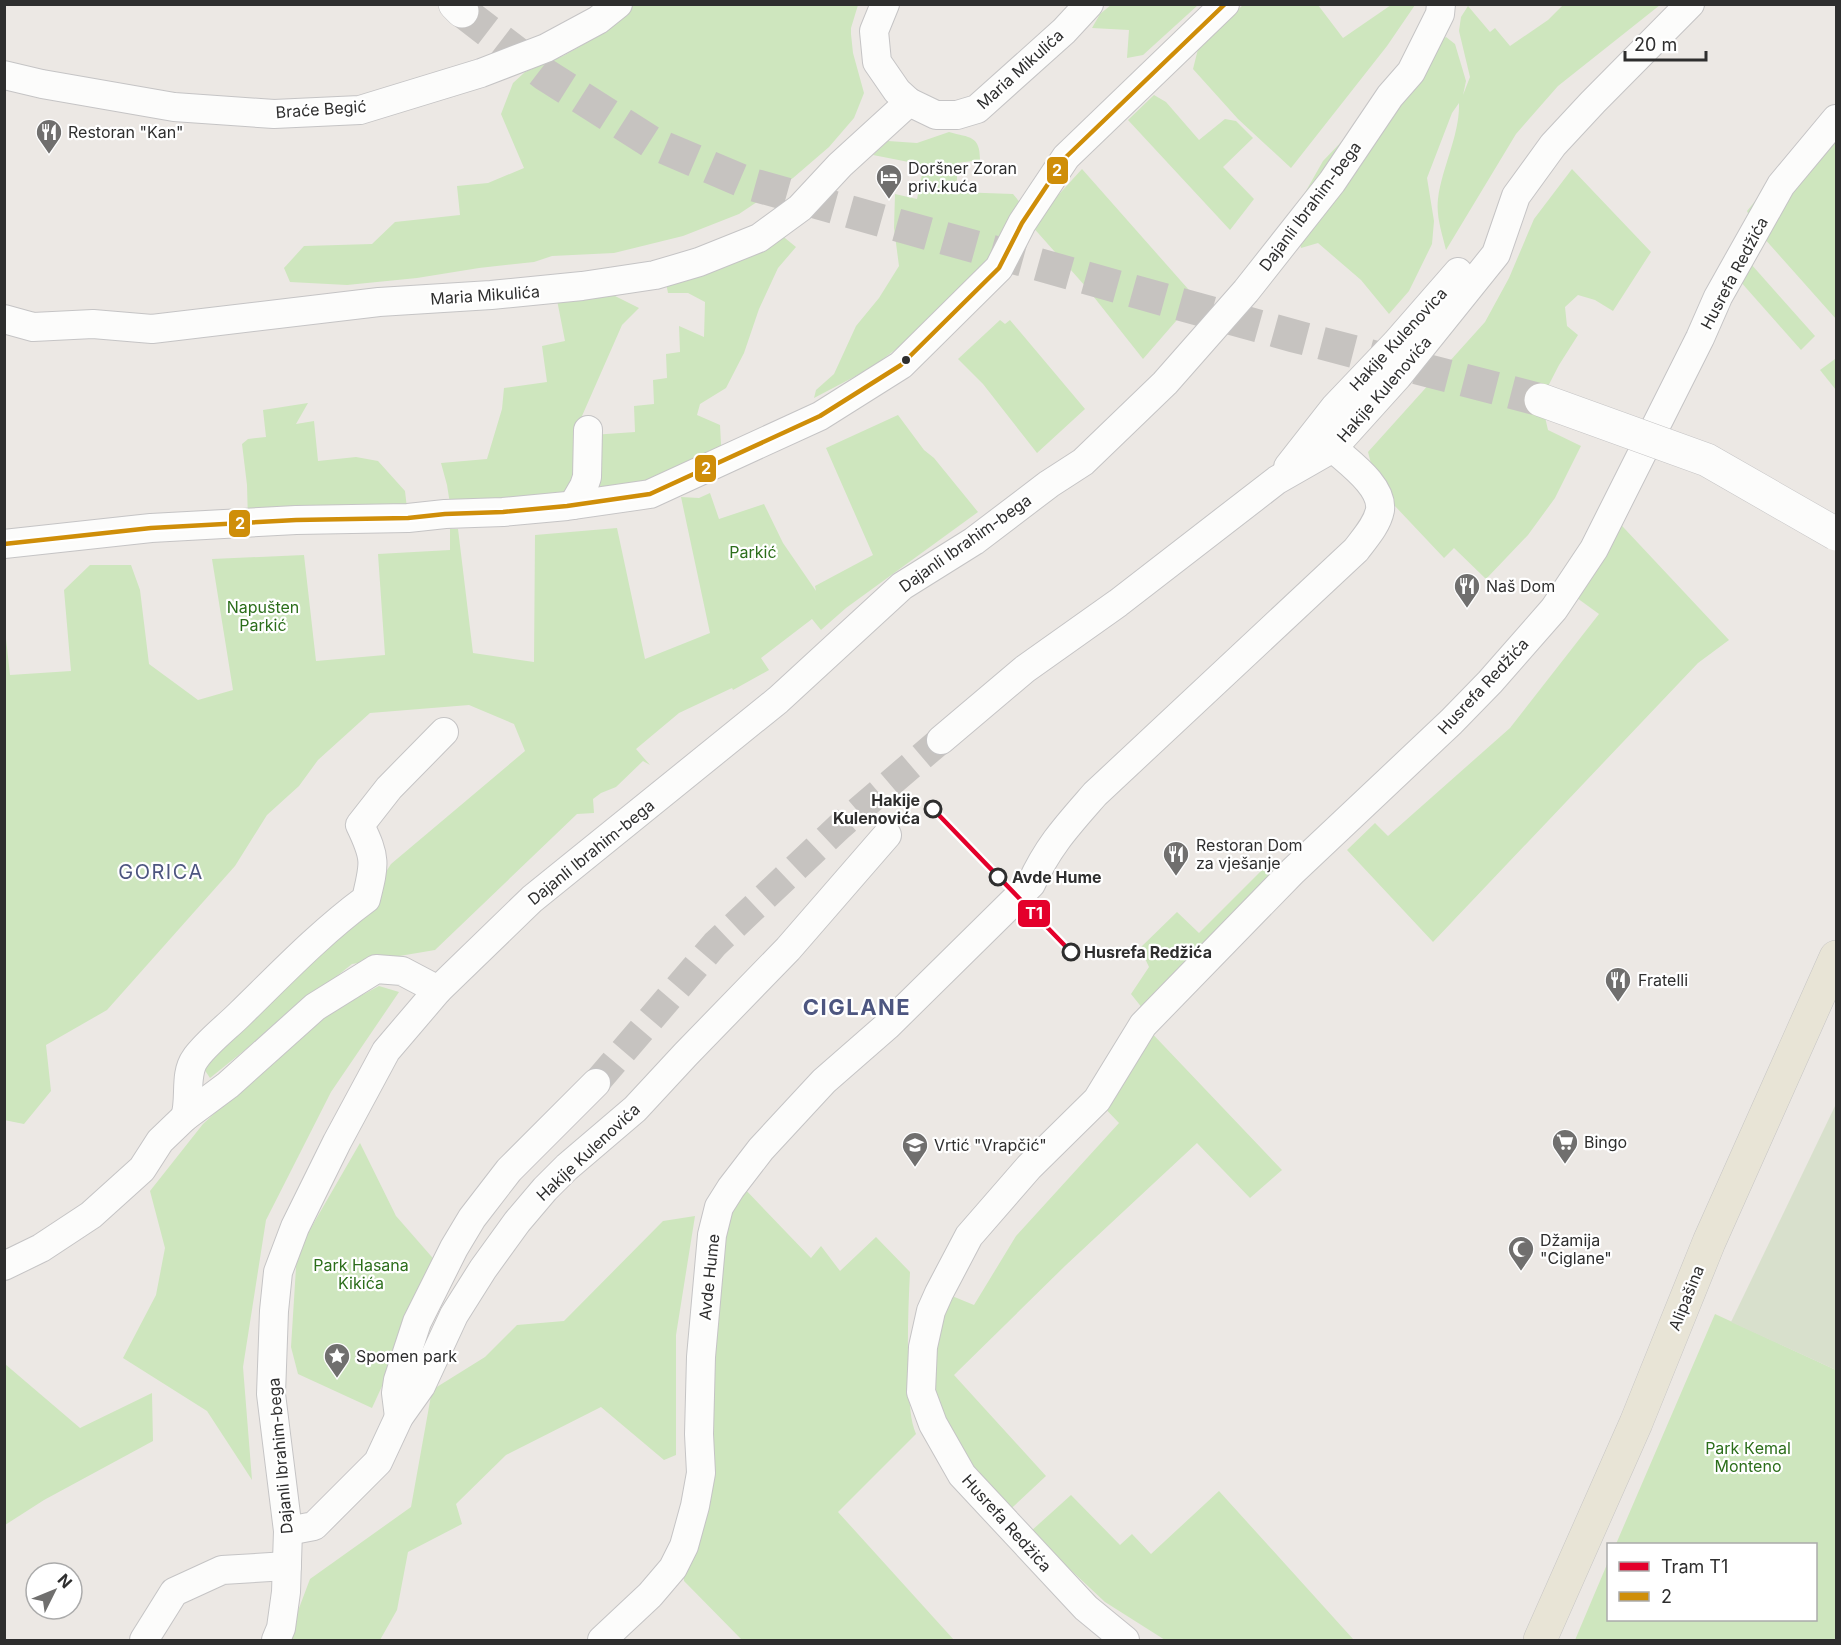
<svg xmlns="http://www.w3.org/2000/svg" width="1841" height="1645" viewBox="0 0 1841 1645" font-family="Inter,sans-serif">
	<rect width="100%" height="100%" fill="#ece8e4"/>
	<!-- green -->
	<g fill="#cee6be">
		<polygon points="634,5 858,5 851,28 851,34 853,53 864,93 854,118 829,147 793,178 739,214 683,236 614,253 552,256 534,262 479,268 417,278 347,285 290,282 284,268 304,246 372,244 395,222 460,215 457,186 488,183 524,168 501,114 513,83 525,72 563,56 600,35"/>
		<polygon points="1111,5 1111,4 1198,5 1143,55 1127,58 1129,30 1092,28 1100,14"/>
		<polygon points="1243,5 1318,5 1343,38 1391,5 1415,5 1387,46 1291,168 1238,119 1193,69 1199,45"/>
		<path d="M 1563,5 L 1660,5 L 1558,86 L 1516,134 L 1446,250 C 1442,233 1436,217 1438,199 C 1442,167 1460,135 1459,103 L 1452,113 L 1427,178 L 1434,221 L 1432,244 L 1409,291 L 1389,314 L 1361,280 L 1318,243 L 1301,248 L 1294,212 L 1323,161 L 1435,44 L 1446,37 L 1455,44 L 1466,81 L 1463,95 L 1470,77 L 1459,31 L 1461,17 L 1468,6 L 1490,32 L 1495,28 L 1510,46 L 1548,20 Z"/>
		<polygon points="1154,95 1166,102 1199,140 1225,119 1236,121 1253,138 1223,167 1254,199 1230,230 1128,120"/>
		<polygon points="1836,104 1836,319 1755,228 1747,211"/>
		<path d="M 949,132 C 970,138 980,135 980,160 L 957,163 L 957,192 L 1013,194 L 1022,205 L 988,262 L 920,331 L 871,368 L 814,398 L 816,390 L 834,374 L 856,326 L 879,298 L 899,266 L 894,228 L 895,194 L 917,199 L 924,165 L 873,155 L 888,141 L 917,143 Z"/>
		<polygon points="1082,169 1196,298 1143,359 1086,287 1031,225"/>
		<polygon points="1572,169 1651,252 1613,311 1595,300 1578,295 1565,307 1567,326 1578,335 1559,365 1541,400 1548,430 1581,446 1555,498 1528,535 1486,579 1454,548 1444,558 1377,487 1368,452 1485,322 1509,278 1534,219"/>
		<polygon points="780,234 796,247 778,268 759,309 744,353 726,388 700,404 697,415 720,425 722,462 595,502 592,435 635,432 634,406 654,404 653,380 667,378 666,354 680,352 679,326 704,337 705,302 688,293 668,293 664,273"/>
		<polygon points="1735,246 1815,336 1801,350 1724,263"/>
		<polygon points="613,295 639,308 622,325 582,416 580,463 567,506 451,510 447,485 441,463 487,459 502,409 504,388 547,382 542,346 565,341 557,300"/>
		<polygon points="1000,320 1005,324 1010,320 1085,409 1037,453 983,384 958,359"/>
		<polygon points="1835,359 1836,360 1836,390 1820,370"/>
		<polygon points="308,403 296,424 314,421 318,461 356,457 378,461 405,491 408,517 248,521 247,485 242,444 248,439 266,437 263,410"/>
		<polygon points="898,415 924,450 934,458 978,512 846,608 821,630 812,619 761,658 769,670 733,690 732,688 679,713 636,749 650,765 643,761 616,787 601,793 593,799 594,813 577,814 435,950 352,964 210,1078 202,1066 355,920 391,864 525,751 514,724 469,705 370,713 318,760 299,786 267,815 235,866 107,1010 46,1045 51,1091 24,1124 4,1120 4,621 10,675 71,671 64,590 90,565 131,565 140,590 149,664 198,700 233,690 212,559 304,555 316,661 385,655 378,554 450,550 450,529 458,529 473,653 534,662 535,535 617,528 645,659 710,633 681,497 699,498 710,493 719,519 764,504 783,543 816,591 815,586 873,555 826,448"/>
		<polygon points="1609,512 1729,640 1698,663 1433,942 1347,850 1375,823 1388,836 1510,728 1599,614 1566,590"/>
		<polygon points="1272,860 1283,871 1147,1014 1131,994 1149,967 1140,948 1177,912 1199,933"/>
		<polygon points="379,986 399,992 331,1092 266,1220 243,1367 252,1480 207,1411 123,1358 156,1295 165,1248 150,1191 203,1124 259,1072 321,1017"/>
		<polygon points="1145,1026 1282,1170 1250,1198 1197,1143 1066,1265 954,1375 1046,1476 1001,1518 962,1475 922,1364 952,1296 974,1305 1016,1236 1119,1123 1097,1100"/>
		<polygon points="360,1143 396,1216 438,1264 372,1408 298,1374 291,1347 297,1252"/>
		<path d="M 741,1185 L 811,1258 L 821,1246 L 840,1271 L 876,1237 L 910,1272 C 908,1311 907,1350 909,1389 C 910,1405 910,1419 916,1434 L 838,1512 L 954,1640 L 742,1640 L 684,1581 L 680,1536 L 723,1231 Z"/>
		<polygon points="695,1216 676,1335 676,1455 664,1460 601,1407 506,1455 456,1504 462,1524 408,1552 397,1610 380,1640 287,1640 310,1579 411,1507 432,1390 485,1357 517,1325 564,1321 663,1221"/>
		<polygon points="1715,1314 1836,1370 1836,1640 1575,1640 1608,1562 1608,1620 1816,1620 1816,1544 1616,1544"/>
		<polygon points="5,1364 80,1428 152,1393 153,1441 44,1500 5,1525"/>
		<polygon points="1219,1491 1353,1639 1352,1640 1165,1640 1105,1602 1030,1532 1071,1495 1120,1545 1132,1534 1151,1554"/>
	</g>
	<!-- cemetery -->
	<polygon fill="#d8e0cc" points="1836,1104 1836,1370 1731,1322"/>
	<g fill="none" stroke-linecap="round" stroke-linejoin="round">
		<!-- street-tunnel -->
		<polyline stroke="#c6c3c0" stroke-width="28" stroke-dasharray="28 14" stroke-linecap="butt" points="596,1083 715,944 839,827 941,740"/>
		<!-- secondary-tunnel -->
		<polyline stroke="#c6c3c0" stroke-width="33" stroke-dasharray="33 16" stroke-linecap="butt" points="462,11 544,74 651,142 747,183 1294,336 1541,400"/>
		<!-- street casing -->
		<g stroke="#c5c4c5" stroke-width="30">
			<g id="street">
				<polyline points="885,4 874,31 877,62 897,91 909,102 936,115 957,115 977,109 1064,31 1089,4"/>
				<polyline points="4,75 42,84 174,107 274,114 360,110 481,73 546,48 598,20 618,4"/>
				<polyline points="4,319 33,327 93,324 152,329 379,302 491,295 582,286 655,275 699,262 759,238 800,208 840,165 909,102"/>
				<polyline points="1288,467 1335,407 1396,343 1458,272"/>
				<polyline points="573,505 584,486 587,477 588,430"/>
				<polyline points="4,544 151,528 296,520 408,518 445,514 503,512 567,506 650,494 820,416 901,365 999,268 1022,223 1066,157 1225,4"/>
				<polyline points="941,740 1025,669 1118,603 1277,480 1333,448 1398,376 1496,254 1516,196 1553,145 1593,102 1690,4"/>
				<path d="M 185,1117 C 191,1100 184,1074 195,1059 C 205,1044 227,1027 240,1014 C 281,974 321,932 366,899 C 375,863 376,858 360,825 L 389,788 L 444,732"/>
				<polyline points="4,1266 41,1248 91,1215 142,1169 160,1141 185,1117 228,1085 315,1007 376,969 402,971 438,990"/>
				<polyline points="399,1417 396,1393 398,1380 417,1322 454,1248 472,1218 509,1170 596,1083"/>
				<polyline points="288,1531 314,1526 378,1462 399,1417 421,1386 454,1315 483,1269 517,1222 545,1189 567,1167 635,1109 686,1054 788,949 887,835"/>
				<polyline points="144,1640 174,1592 222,1570 287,1566"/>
				<polyline points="276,1640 281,1628 286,1592 288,1531 271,1394 274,1311 278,1272 295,1227 337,1142 386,1051 438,990 532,899 778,700 902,586 974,541 1049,484 1083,462 1165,383 1246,291 1332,182 1390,96 1411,72 1440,14 1441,4"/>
				<path d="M 602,1640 L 650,1595 L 673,1568 L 684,1546 L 695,1506 L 701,1473 L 699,1434 L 701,1357 L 712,1235 L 719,1207 L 731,1188 L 761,1149 L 824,1081 L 887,1026 L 1031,884 C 1048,846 1068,825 1095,794 L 1356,550 C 1365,538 1377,525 1380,510 C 1383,486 1348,462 1333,448"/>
				<polyline points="1125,1640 1086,1608 962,1475 933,1424 921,1392 923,1347 931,1311 939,1293 969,1236 1029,1167 1097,1100 1143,1025 1293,871 1451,722 1490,682 1554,609 1594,549 1700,338 1718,297 1781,185 1836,119"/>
			</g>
		</g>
		<!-- secondary casing -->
		<g stroke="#c5c4c5" stroke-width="34">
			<polyline id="secondary" points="455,4 462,11"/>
		</g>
		<!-- primary casing -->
		<g stroke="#c6c5c4" stroke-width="34">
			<polyline id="primary" points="1540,1640 1636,1423 1709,1242 1836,957"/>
		</g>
		<!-- street -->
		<use href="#street" stroke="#fcfcfb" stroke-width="28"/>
		<!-- secondary -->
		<use href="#secondary" stroke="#fcfcfb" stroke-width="33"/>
		<!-- primary -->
		<use href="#primary" stroke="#e8e4d6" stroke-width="33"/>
		<!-- secondary-bridge casing -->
		<g stroke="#c5c4c5" stroke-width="34" stroke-linecap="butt">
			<polyline id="secondary-bridge" points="1541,400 1707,460 1836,534"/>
		</g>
		<!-- secondary-bridge -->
		<use href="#secondary-bridge" stroke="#fcfcfb" stroke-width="33"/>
		<!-- bus-1 casing -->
		<g stroke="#fff" stroke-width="9">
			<polyline id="bus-1" points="4,544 151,528 296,520 408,518 445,514 503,512 567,506 650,494 820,416 901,365 999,268 1022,223 1066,157 1225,4"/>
		</g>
		<!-- bus-1 -->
		<use href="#bus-1" stroke="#cf8e09" stroke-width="4.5"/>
		<!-- tram-1 casing -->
		<g stroke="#fff" stroke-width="9">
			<polyline id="tram-1" points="933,809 1072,953"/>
		</g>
		<!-- tram-1 -->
		<use href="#tram-1" stroke="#e4002b" stroke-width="4.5"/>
	</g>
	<!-- icons -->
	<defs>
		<g id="restaurant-pin" transform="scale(1.35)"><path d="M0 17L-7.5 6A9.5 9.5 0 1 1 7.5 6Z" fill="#706f6e" stroke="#fff"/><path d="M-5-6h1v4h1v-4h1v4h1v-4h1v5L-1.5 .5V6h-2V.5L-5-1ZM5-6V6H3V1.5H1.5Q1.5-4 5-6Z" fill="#fff"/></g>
		<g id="hotel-pin" transform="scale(1.35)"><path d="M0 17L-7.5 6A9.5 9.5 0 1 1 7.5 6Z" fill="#706f6e" stroke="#fff"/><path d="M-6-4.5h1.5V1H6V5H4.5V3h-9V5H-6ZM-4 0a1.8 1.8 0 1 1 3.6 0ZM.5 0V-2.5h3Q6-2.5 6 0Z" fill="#fff"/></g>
		<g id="supermarket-pin" transform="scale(1.35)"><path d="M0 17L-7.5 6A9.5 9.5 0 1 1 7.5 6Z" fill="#706f6e" stroke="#fff"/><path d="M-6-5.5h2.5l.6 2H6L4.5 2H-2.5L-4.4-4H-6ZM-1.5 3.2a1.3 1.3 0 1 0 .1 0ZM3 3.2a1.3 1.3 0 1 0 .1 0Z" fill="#fff"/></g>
		<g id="school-pin" transform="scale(1.35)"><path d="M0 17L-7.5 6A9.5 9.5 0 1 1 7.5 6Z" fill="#706f6e" stroke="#fff"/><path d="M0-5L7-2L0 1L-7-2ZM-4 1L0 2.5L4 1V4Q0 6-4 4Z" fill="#fff"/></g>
		<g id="mosque-pin" transform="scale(1.35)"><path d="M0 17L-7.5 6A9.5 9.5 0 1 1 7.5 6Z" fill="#706f6e" stroke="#fff"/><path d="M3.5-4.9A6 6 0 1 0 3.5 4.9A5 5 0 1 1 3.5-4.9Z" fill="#fff"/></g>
		<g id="sight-pin" transform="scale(1.35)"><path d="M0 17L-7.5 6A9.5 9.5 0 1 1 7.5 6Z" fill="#706f6e" stroke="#fff"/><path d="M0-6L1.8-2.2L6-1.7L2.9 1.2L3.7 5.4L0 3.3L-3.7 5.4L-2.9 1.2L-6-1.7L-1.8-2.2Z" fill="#fff"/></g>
	</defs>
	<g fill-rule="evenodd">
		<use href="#restaurant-pin" x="49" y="132"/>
		<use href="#hotel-pin" x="889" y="177"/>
		<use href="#restaurant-pin" x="1467" y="586"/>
		<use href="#restaurant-pin" x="1176" y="854"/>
		<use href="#restaurant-pin" x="1618" y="980"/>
		<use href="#supermarket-pin" x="1565" y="1142"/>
		<use href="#school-pin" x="915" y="1145"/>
		<use href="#mosque-pin" x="1521" y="1249"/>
		<use href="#sight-pin" x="337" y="1356"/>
	</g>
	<!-- markers -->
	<circle fill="#2e2e2e" stroke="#fff" stroke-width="2" cx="906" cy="360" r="5"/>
	<g fill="#fff" stroke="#2e2e2e" stroke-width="3">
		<circle cx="933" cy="809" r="8"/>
		<circle cx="998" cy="877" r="8"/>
		<circle cx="1071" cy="952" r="8"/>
	</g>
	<g text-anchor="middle" stroke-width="4.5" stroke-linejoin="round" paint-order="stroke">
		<!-- street labels -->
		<g font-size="16" fill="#2e2e2e" stroke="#fff">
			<text transform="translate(1020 69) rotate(-42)" y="6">Maria Mikulića</text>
			<text transform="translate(321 109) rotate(-4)" y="6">Braće Begić</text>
			<text transform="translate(1310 206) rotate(-53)" y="6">Dajanli Ibrahim-bega</text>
			<text transform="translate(1734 273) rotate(-62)" y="6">Husrefa Redžića</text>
			<text transform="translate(485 295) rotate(-4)" y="6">Maria Mikulića</text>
			<text transform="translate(1398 339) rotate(-47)" y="6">Hakije Kulenovica</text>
			<text transform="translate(1384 389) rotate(-49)" y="6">Hakije Kulenovića</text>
			<text transform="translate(965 543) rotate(-35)" y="6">Dajanli Ibrahim-bega</text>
			<text transform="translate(1483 686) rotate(-47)" y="6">Husrefa Redžića</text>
			<text transform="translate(591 852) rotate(-39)" y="6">Dajanli Ibrahim-bega</text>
			<text transform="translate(588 1152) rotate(-43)" y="6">Hakije Kulenovića</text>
			<text transform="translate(709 1277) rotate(-84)" y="6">Avde Hume</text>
			<text transform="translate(1686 1298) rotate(-68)" y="6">Alipašina</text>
			<text transform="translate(280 1456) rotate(-95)" y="6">Dajanli Ibrahim-bega</text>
			<text transform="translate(1007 1523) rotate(48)" y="6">Husrefa Redžića</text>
		</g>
		<!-- poi labels -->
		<g font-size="16" fill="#2e2e2e" stroke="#fff" text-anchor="start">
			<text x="68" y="138">Restoran "Kan"</text>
			<text x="908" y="174">Doršner Zoran<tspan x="908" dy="18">priv.kuća</tspan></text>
			<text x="1486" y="592">Naš Dom</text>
			<text x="1196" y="851">Restoran Dom<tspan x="1196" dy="18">za vješanje</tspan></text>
			<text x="1638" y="986">Fratelli</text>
			<text x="1584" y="1148">Bingo</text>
			<text x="934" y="1151">Vrtić "Vrapčić"</text>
			<text x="1540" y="1246">Džamija<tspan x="1540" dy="18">"Ciglane"</tspan></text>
			<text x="356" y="1362">Spomen park</text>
		</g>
		<!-- park labels -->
		<g font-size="16" fill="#2c6e1b" stroke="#fff">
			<text x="753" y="558">Parkić</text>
			<text x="263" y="613">Napušten<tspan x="263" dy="18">Parkić</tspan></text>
			<text x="361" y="1271">Park Hasana<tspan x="361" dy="18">Kikića</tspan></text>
			<text x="1748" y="1454">Park Кemal<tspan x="1748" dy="18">Monteno</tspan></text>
		</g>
		<!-- stop labels -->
		<g font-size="16" font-weight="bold" fill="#2e2e2e" stroke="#fff" text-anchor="start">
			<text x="920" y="806" text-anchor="end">Hakije<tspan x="920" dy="18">Kulenovića</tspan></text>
			<text x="1012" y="883">Avde Hume</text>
			<text x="1084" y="958">Husrefa Redžića</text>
		</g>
		<!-- quarter labels -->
		<g font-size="20" letter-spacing="1.5" fill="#4d5680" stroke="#fff">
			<text x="161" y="879">GORICA</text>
		</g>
		<!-- district labels -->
		<g font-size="22" font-weight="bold" letter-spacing="1.5" fill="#4d5680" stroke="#fff">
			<text x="857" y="1015">CIGLANE</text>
		</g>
	</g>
	<g stroke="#fff" stroke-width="2">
		<rect x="1046" y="156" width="23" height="29" rx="6" fill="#cf8e09"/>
		<rect x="694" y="454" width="23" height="29" rx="6" fill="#cf8e09"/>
		<rect x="228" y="509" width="23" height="29" rx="6" fill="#cf8e09"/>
		<rect x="1017" y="899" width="34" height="29" rx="6" fill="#e4002b"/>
	</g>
	<g font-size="16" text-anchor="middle" font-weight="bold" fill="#fff">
		<text x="1057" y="176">2</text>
		<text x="706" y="474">2</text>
		<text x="240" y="529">2</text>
		<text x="1034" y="919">T1</text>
	</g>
	<!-- border -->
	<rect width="1841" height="1645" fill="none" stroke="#2e2e2e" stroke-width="12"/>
	<!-- legend -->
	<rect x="1607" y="1543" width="210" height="78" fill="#ffffff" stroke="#ababab" stroke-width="1.5"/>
	<rect x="1619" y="1562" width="30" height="9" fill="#e4002b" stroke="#ababab" stroke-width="1.5"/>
	<text x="1661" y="1573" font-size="18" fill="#2e2e2e">Tram T1</text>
	<rect x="1619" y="1592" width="30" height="9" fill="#cf8e09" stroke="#ababab" stroke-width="1.5"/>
	<text x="1661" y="1603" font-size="18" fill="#2e2e2e">2</text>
	<!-- north arrow -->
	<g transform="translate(54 1591) rotate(47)"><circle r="28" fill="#ffffff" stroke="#ababab" stroke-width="1.5"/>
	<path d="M0-4.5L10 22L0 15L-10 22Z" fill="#706f6e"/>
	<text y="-9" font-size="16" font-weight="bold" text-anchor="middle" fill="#2e2e2e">N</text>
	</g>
	<!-- scale -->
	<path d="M1625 51v9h81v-9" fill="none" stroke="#2e2e2e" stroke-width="3"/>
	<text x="1634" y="51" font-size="18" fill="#2e2e2e" stroke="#ffffff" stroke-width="4.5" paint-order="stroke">20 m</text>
</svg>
